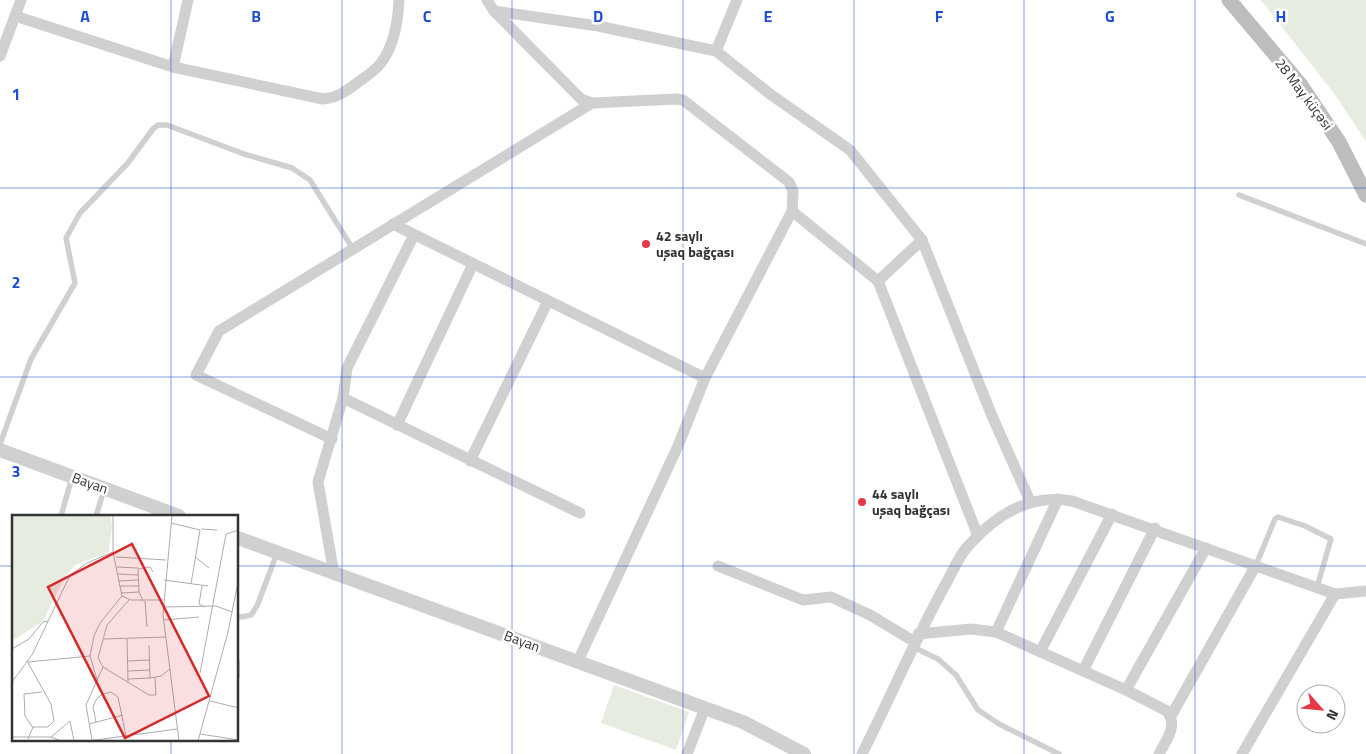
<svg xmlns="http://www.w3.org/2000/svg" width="1366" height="754" viewBox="0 0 1366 754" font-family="'Titillium Web',sans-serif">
	<rect width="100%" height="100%" fill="#fff"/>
	<!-- green -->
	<g fill="#e6ecdf">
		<polygon points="1261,0 1366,0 1366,142 1336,96"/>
		<polygon points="614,685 689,712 676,750 601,723"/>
	</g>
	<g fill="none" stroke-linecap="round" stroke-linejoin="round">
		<!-- service -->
		<g stroke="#d0d0d0" stroke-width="5.5">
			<polyline points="1239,195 1366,244"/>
			<polyline points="0,444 31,359 75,283 66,238 80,213 127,164 153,129 158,125 167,125 244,154 292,168 310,180 353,249"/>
			<polyline points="61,516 72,477"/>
			<polyline points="96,516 104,490"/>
			<polyline points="1256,565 1275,519 1278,517 1305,526 1331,539 1317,587"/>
			<polyline points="238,616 242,617 251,615 257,606 277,553"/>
			<polyline points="913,647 938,659 956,675 978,710 999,724 1059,754"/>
		</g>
		<!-- minor -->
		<g stroke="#d0d0d0" stroke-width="11">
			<polyline points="487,0 494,11 581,99 592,103 676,99 683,100 789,182 793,191 792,211 705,378 678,446 578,661"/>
			<polyline points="494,11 598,26 716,51 770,94 850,150 922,240 992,416 1030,501"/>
			<path d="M 15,16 L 173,67 L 323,99 C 337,98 345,92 357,83 C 365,77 375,71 381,63 C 394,46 398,21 399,0"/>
			<polyline points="716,51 737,0"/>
			<polyline points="0,56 21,0"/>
			<polyline points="173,67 188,0"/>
			<polyline points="792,211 878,281 978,536"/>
			<polyline points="393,224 705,378"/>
			<polyline points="878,281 922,240"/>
			<polyline points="343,398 347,368 414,235"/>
			<polyline points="397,425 473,264"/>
			<polyline points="332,439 196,375 219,331 592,103"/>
			<polyline points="470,461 548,301"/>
			<polyline points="718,566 803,600 831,597 870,615 915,642"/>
			<polyline points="334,574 318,482 343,398 580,513"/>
			<polyline points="996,632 1058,499"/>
			<path d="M 918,634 L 971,629 L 996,632 L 1126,690 L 1167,711 C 1178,726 1167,739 1159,754"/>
			<polyline points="1040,652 1112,514"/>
			<polyline points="1083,671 1155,528"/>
			<polyline points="1126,690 1206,548"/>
			<polyline points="1171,716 1256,565"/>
			<polyline points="687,754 705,708"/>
			<path d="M 862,754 C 890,698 914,642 944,587 C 952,574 958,556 969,545 C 997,514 1029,494 1072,501 L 1335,594 L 1366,591"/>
			<polyline points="1242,754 1335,594"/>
		</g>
		<!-- tertiary -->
		<g stroke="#d0d0d0" stroke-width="14">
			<polyline points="0,450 179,516"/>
			<polyline points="238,538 743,722 804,754"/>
		</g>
		<!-- secondary -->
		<polyline stroke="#bdbdbd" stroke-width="15" points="1229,0 1300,84 1339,142 1366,195"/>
	</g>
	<!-- grid -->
	<path fill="none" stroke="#1d4ed8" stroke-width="1" stroke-opacity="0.55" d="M 171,0 L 171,516M 342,0 L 342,754M 512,0 L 512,754M 683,0 L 683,754M 854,0 L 854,754M 1024,0 L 1024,754M 1195,0 L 1195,754M 0,188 L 1366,188M 0,377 L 1366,377M 0,566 L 14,566M 238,566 L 1366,566M 171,740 L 171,754"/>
	<!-- markers -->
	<g fill="#e63946" stroke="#fff" stroke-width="2">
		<circle cx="646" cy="244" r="5"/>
		<circle cx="862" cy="502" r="5"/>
	</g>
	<g text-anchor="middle" stroke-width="5" stroke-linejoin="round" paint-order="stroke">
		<!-- street labels -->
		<g font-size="14" fill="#333" stroke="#fff">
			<text transform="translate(1304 94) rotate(53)" y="5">28 May küçəsi</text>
			<text transform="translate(90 483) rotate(20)" y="5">Bayan</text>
			<text transform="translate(522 641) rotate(20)" y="5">Bayan</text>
		</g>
		<!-- poi labels -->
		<g font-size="14" font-weight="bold" fill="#333" stroke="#fff" text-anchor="start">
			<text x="656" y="241">42 saylı<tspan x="656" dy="16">uşaq bağçası</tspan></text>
			<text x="872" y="499">44 saylı<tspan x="872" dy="16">uşaq bağçası</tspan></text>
		</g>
	</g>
	<!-- overview -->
	<g transform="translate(12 515)">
		<rect width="226" height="226" fill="#fff"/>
		<path d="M 0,0 L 98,0 L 100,10 L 97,37 L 63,50 L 53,62 L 31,106 L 0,126 Z" fill="#e6ecdf"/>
		<path fill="none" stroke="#adadad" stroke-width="1" d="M 160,0 L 151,100 L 167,226M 159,8 L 188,15 L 179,69M 189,14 L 205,15M 101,37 L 110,81 L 119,85 L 151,85M 104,42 L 154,45M 183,42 L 197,53M 105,52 L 126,53M 106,59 L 126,60M 152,65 L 196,71M 106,66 L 126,65M 107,71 L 126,71M 190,71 L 187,89 L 193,92M 109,78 L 127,77M 117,85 L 95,110 L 86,143 L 91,152 L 137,180 L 144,180 L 143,162M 131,86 L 127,77 L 126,54 L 138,52 L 141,57M 133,86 L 135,112M 151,92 L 204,91 L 220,97M 152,105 L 187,102M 92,124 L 154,122M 115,124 L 116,167M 137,130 L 138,163 L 149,161 L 158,154M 0,134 L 17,124 L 31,107 L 36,106M 227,145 L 227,163M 15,146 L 39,189 L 42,206 L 36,212 L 21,212 L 16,224M 116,146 L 138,145M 16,147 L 78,141M 116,156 L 138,155M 188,158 L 214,19 L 227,15M 116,164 L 138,163M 0,167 L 20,140 L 58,60 L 75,48 L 101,37 L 101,0M 86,168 L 78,141 L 82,121 L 88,108 L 110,81M 198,186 L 227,193M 84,207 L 81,192 L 84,185 L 89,180 L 99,177 L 106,182 L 114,221M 77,209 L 111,200M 21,213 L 13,201 L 12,179 L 30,177M 188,219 L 227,225M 0,222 L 39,222 L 49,226M 39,222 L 58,206 L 62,226M 80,225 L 74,190 L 91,152M 76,226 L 165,214M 186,226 L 216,117 L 225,72"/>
		<path fill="#d62828" fill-opacity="0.15" stroke="#d62828" stroke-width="2.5" d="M 120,29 L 197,181 L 113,223 L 36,72 Z"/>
		<rect width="226" height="226" fill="none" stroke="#333" stroke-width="2.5"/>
	</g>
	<g font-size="16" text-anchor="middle" font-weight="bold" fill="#1d4ed8" stroke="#fff" stroke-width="5" stroke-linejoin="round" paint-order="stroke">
		<text x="85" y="22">A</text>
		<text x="256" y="22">B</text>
		<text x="427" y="22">C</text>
		<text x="598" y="22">D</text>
		<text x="768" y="22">E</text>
		<text x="939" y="22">F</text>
		<text x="1110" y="22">G</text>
		<text x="1281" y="22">H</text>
		<text x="16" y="100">1</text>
		<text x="16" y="288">2</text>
		<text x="16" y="477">3</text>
	</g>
	<!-- north arrow -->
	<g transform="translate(1321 709) rotate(117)"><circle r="24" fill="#ffffff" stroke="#adadad"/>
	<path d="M0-4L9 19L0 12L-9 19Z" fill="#e63946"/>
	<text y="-8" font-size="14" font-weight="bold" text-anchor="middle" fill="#333333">N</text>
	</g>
</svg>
